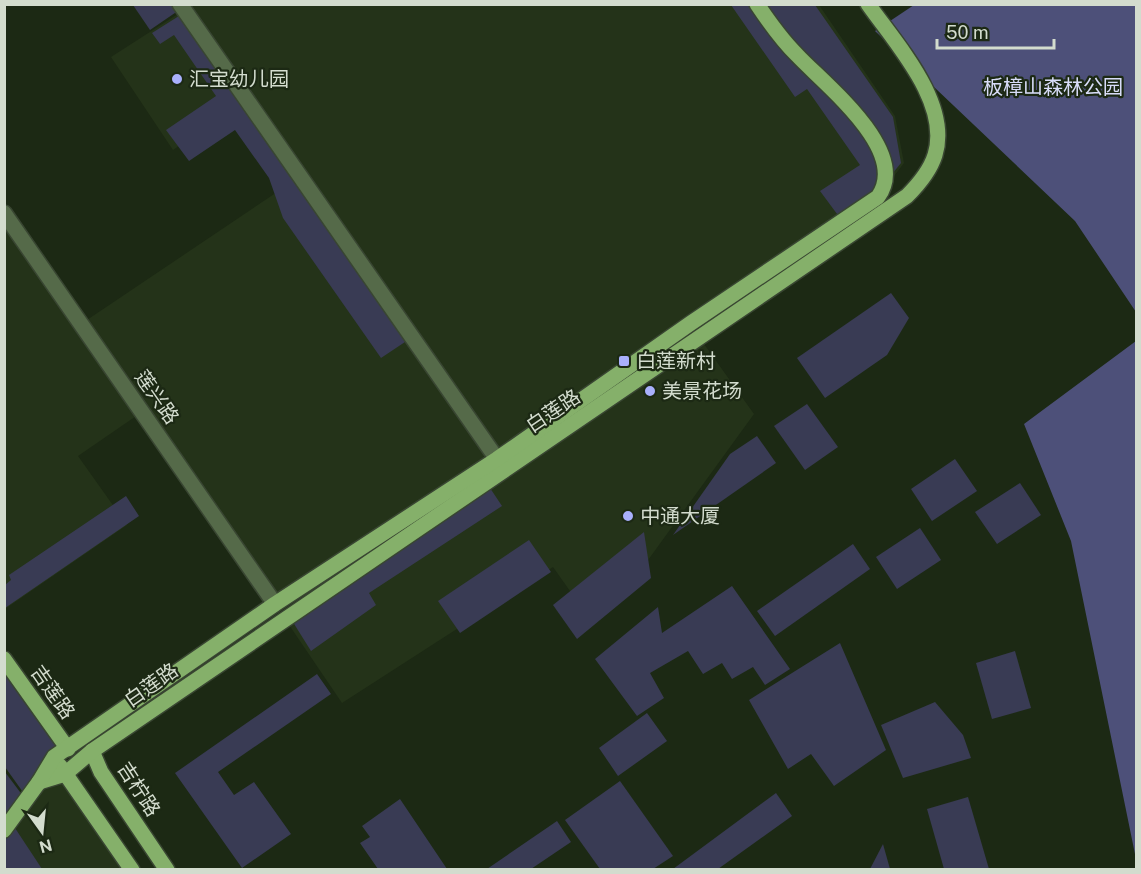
<svg xmlns="http://www.w3.org/2000/svg" width="1141" height="874" viewBox="0 0 1141 874" font-family="'Public Sans','Noto Sans SC',sans-serif">
	<rect width="100%" height="100%" fill="#1c2914"/>
	<!-- built -->
	<g fill="#243319">
		<polygon points="177,5 819,5 895,116 904,163 878,197 275,604 142,412 78,456 127,525 5,609 4,214 81,324 298,178 244,101 173,150 111,57 181,12"/>
		<polygon points="699,337 754,414 643,567 582,608 553,567 342,703 285,619"/>
		<polygon points="65,774 131,870 5,870 5,830 39,783"/>
	</g>
	<!-- green -->
	<g fill="#393b54">
		<polygon points="188,4 150,30 133,5"/>
		<polygon points="731,5 815,5 893,117 901,163 875,195 840,218 820,191 860,165 807,89 795,97"/>
		<polygon points="190,9 414,336 381,358 283,218 269,178 235,130 189,161 166,130 216,96 174,35 160,44 152,33"/>
		<polygon points="891,293 909,318 887,355 825,398 797,358"/>
		<polygon points="807,404 838,447 805,470 774,426"/>
		<polygon points="757,436 776,463 673,535 730,454"/>
		<polygon points="955,459 977,491 932,521 911,489"/>
		<polygon points="1020,483 1041,515 997,544 975,512"/>
		<polygon points="488,485 502,506 369,593 376,605 311,651 291,619"/>
		<polygon points="126,496 139,516 5,608 5,585 11,580 9,575"/>
		<polygon points="920,528 941,560 897,589 876,557"/>
		<polygon points="644,532 651,578 577,639 553,605"/>
		<polygon points="529,540 551,572 460,633 438,601"/>
		<polygon points="853,544 870,569 775,636 757,611"/>
		<polygon points="732,586 790,669 765,685 753,667 732,679 722,663 703,674 688,651 650,673 664,698 637,716 595,659 658,607 662,633"/>
		<polygon points="840,643 886,750 834,786 811,754 788,769 749,700"/>
		<polygon points="1015,651 1031,708 992,719 976,663"/>
		<polygon points="4,664 63,747 25,795 5,767"/>
		<polygon points="317,674 331,694 218,772 234,795 254,782 291,834 242,868 175,773"/>
		<polygon points="935,702 963,735 971,758 903,778 881,725"/>
		<polygon points="647,713 667,741 618,776 599,748"/>
		<polygon points="5,772 23,796 5,820"/>
		<polygon points="620,781 673,856 653,869 600,869 565,820"/>
		<polygon points="776,793 792,816 718,869 673,869"/>
		<polygon points="968,797 989,869 944,869 927,809"/>
		<polygon points="400,799 447,869 378,869 360,843 370,837 362,826"/>
		<polygon points="557,821 571,842 531,869 487,869"/>
		<polygon points="13,825 42,869 5,870 5,836"/>
		<polygon points="883,844 890,869 870,869"/>
	</g>
	<!-- forest -->
	<g fill="#4d5079">
		<polygon points="914,5 1136,5 1136,312 1075,221 875,31"/>
		<polygon points="1136,341 1136,859 1071,541 1024,424"/>
	</g>
	<g fill="none" stroke-linecap="round" stroke-linejoin="round">
		<!-- minor casing -->
		<g stroke="#394632" stroke-width="18">
			<g id="minor">
				<polyline points="180,4 497,459"/>
				<polyline points="4,213 275,604"/>
			</g>
		</g>
		<!-- major casing -->
		<g stroke="#394632" stroke-width="18">
			<g id="major">
				<polyline points="4,659 68,749"/>
				<polyline points="92,751 101,772 167,870"/>
				<polyline points="60,766 132,870"/>
				<path d="M 39,782 L 65,774 L 92,751 L 907,196 C 919,184 930,171 935,155 C 951,103 896,44 868,4"/>
				<path d="M 4,830 L 39,782 L 54,757 L 275,604 L 497,459 L 691,323 L 878,197 C 911,151 825,85 797,55 C 782,40 769,22 757,4"/>
			</g>
		</g>
		<!-- minor -->
		<use href="#minor" stroke="#556a49" stroke-width="15"/>
		<!-- major -->
		<use href="#major" stroke="#85b06a" stroke-width="15"/>
	</g>
	<!-- markers -->
	<g fill="#a9b0fc" stroke="#1c2914" stroke-width="2">
		<circle cx="177" cy="79" r="6"/>
		<rect x="618" y="355" width="12" height="12" rx="3"/>
		<circle cx="650" cy="391" r="6"/>
		<circle cx="628" cy="516" r="6"/>
	</g>
	<g text-anchor="middle" stroke-width="4.5" stroke-linejoin="round" paint-order="stroke">
		<!-- poi labels -->
		<g font-size="20" fill="#d3dcce" stroke="#1c2914" text-anchor="start">
			<text x="189" y="86">汇宝幼儿园</text>
			<text x="636" y="368">白莲新村</text>
			<text x="662" y="398">美景花场</text>
			<text x="640" y="523">中通大厦</text>
		</g>
		<!-- park labels -->
		<g font-size="20" fill="#d8dcf8" stroke="#1c2914">
			<text x="1053" y="94">板樟山森林公园</text>
		</g>
		<!-- street labels -->
		<g font-size="20" fill="#d3dcce" stroke="#1c2914">
			<text transform="translate(157 397) rotate(55)" y="7">莲兴路</text>
			<text transform="translate(553 411) rotate(-34)" y="7">白莲路</text>
			<text transform="translate(151 685) rotate(-35)" y="7">白莲路</text>
			<text transform="translate(53 692) rotate(55)" y="7">吉莲路</text>
			<text transform="translate(139 789) rotate(57)" y="7">吉柠路</text>
		</g>
	</g>
	<!-- border -->
	<rect width="1141" height="874" fill="none" stroke="#d3dcce" stroke-width="12"/>
	<!-- north arrow -->
	<g transform="translate(42 832) rotate(165)" stroke="#1c2914" stroke-width="4.5" paint-order="stroke">
	<path d="M0-4.5L10 22L0 15L-10 22Z" fill="#d3dcce"/>
	<text y="-9" font-size="16" font-weight="bold" text-anchor="middle" fill="#d3dcce">N</text>
	</g>
	<!-- scale -->
	<path d="M937 39v9h117v-9" fill="none" stroke="#d3dcce" stroke-width="3"/>
	<text x="946" y="39" font-size="18" fill="#d3dcce" stroke="#1c2914" stroke-width="4.5" paint-order="stroke">50 m</text>
</svg>
